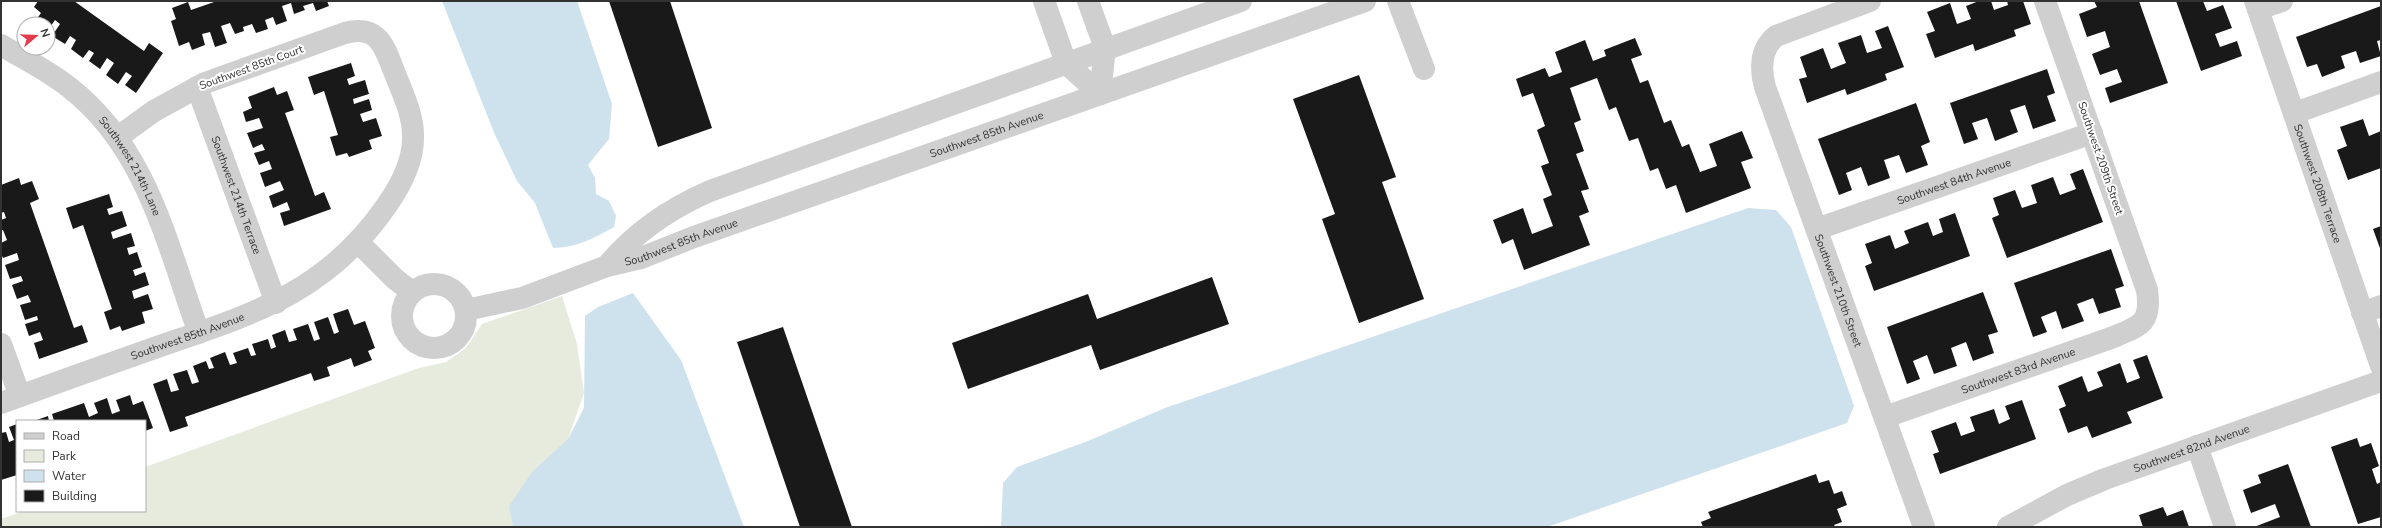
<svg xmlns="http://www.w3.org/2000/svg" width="2382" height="528" viewBox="0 0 2382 528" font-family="'Nunito Sans',sans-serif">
	<rect width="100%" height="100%" fill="#fff"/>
	<!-- green -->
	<polygon fill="#e6ebde" points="562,296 577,344 584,393 568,439 515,527 1,527 1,519 24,511 145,511 145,467 419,368 446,362 466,348 482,324"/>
	<!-- water -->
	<g fill="#cee2ed">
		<path d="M 442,1 L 577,1 L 612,104 L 609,139 L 588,165 L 595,178 L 596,194 L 609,201 L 616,216 L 614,227 C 594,238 576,248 553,248 L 535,203 L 517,181 L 495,135 Z"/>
		<polygon points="1748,208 1776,210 1791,227 1854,406 1847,423 1547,527 1001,527 1003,483 1017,467 1088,441 1165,408"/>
		<polygon points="633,293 681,360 744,527 513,527 509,506 532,472 568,439 584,408 585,316 598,307"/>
	</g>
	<!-- building -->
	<g fill="#191919">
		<polygon points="38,1 74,1 144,51 149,43 163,53 136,93 125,85 132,76 126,72 118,84 106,75 114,63 107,58 100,69 89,61 94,53 89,50 83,58 71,49 76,40 70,36 65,44 52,36 60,24 55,20 48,30 48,24 42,24 36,20 41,13 34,7"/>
		<polygon points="217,1 327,1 329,6 316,11 313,3 303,6 305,10 294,14 291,3 282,6 287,21 276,25 273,17 265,20 268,29 256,33 252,24 243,27 244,31 235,34 230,23 221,26 227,43 215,47 210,32 202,34 205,45 192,50 189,42 179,46 171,21 176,19 172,8 188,2 191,10"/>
		<polygon points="609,1 670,1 712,128 658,147"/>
		<polygon points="1979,1 1991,1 1994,10 2008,5 2007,1 2023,1 2031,24 2014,30 2016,36 1975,51 1973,44 1935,58 1926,34 1935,31 1927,12 1950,3 1957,24 1971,19 1966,6"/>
		<polygon points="2094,1 2139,1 2168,83 2110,103 2105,88 2122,82 2117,69 2100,75 2092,54 2110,47 2105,31 2087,37 2079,14 2097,7"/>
		<polygon points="2176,1 2203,1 2207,11 2223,5 2232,28 2215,34 2220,47 2237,41 2242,56 2201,71"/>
		<polygon points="2381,6 2381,40 2377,41 2381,56 2360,63 2356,51 2341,56 2345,68 2322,77 2317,64 2307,67 2296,37"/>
		<polygon points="1888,26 1904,67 1885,74 1887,80 1847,95 1845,89 1807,103 1799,79 1807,77 1800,57 1823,48 1831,69 1846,63 1838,43 1861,35 1867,53 1882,48 1875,31"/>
		<polygon points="1635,38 1642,55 1631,59 1640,83 1648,80 1664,123 1671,120 1682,147 1689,144 1700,172 1717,166 1709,144 1742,131 1753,158 1741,162 1751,188 1686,213 1676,185 1666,189 1658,168 1650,171 1638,138 1629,141 1616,107 1609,110 1597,78 1570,88 1581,120 1574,123 1584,151 1576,154 1589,189 1581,191 1589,212 1579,216 1590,245 1524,270 1513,239 1502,244 1493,220 1523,208 1532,234 1553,226 1543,199 1552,195 1541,166 1549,163 1537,130 1545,126 1533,93 1522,97 1516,79 1545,68 1549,77 1562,72 1555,52 1585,40 1593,61 1606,56 1604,50"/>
		<polygon points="351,63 355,76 347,79 349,85 365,80 369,94 353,99 354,104 369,99 372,110 360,114 363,122 376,118 382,136 369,140 372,149 349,157 347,153 336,156 330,137 338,135 324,91 314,95 308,77"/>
		<polygon points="2047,69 2055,93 2047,96 2056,121 2033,129 2025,105 2010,110 2018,132 1995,141 1987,118 1972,123 1978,139 1964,144 1950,103"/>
		<polygon points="1359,75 1396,177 1382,182 1424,299 1359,323 1322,219 1335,214 1293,99"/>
		<polygon points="274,87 277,95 287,91 294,110 285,113 315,196 324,192 331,209 284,226 280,213 290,210 287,202 273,208 269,196 284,190 280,181 265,187 260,173 272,169 269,161 259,165 254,153 265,150 262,144 253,148 247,133 263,128 259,118 246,122 243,112 252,108 248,97"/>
		<polygon points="1916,103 1930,142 1921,146 1928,165 1906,173 1899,155 1884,160 1890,178 1868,186 1861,167 1846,173 1852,190 1839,195 1818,139"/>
		<polygon points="2363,119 2369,136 2381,131 2381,168 2348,180 2337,150 2347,146 2340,127"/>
		<polygon points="2083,169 2103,222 2007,258 1992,218 1999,215 1993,198 2015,190 2022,208 2037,203 2031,185 2053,177 2060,195 2076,189 2070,174"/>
		<polygon points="19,178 21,185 32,181 39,199 30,203 74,328 82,325 88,342 39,359 34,343 43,340 40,332 29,336 25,324 38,320 37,316 25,320 20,305 31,302 28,295 17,299 12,285 23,281 21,276 10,279 5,265 19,260 17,253 3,258 1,254 1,243 7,240 3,230 1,230 1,220 6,218 4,212 1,213 1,185"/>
		<polygon points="109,194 113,207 107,209 109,215 122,211 127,226 111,232 113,239 131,233 135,246 127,248 129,255 137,252 142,267 133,270 135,276 145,272 149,285 132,291 134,299 148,294 153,309 142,312 145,323 122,331 120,326 110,330 104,312 112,309 83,225 73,229 66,208"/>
		<polygon points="1955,213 1970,256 1874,291 1865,266 1872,263 1865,244 1890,235 1895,249 1909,243 1904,231 1928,222 1933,236 1943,232 1939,219"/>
		<polygon points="2381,226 2381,251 2373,229"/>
		<polygon points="2111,249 2124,286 2115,289 2121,307 2099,314 2093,298 2077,304 2084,321 2062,329 2056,311 2041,317 2047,332 2033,337 2014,283"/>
		<polygon points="1212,277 1229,324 1100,370 1091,345 968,389 952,343 1088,294 1097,319"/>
		<polygon points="1983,292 1998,332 1988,335 1994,353 1973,361 1966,342 1951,348 1957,366 1934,374 1927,355 1913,361 1920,379 1907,384 1887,327"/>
		<polygon points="348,309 354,325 365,321 375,348 368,351 372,360 354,367 351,358 327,367 330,376 314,381 311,373 185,417 188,426 170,432 153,384 167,379 171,392 179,390 173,374 187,370 192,384 199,382 193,366 206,361 209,369 214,368 210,358 225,352 230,365 237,363 233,353 248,348 251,356 256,355 252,344 268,339 271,349 276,347 272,335 285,330 289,342 297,340 293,329 308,324 314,341 320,339 314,322 328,317 334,334 339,332 333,314"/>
		<polygon points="783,327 852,527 800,527 737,342"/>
		<polygon points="2147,355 2163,398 2127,412 2132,423 2092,438 2087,426 2068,433 2059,409 2066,406 2058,386 2082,376 2088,392 2103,386 2097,372 2120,363 2127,383 2140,378 2133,360"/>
		<polygon points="130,395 133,405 143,401 153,428 145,431 145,421 54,421 52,414 84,403 89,417 98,413 94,403 107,398 112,414 120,411 116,400"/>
		<polygon points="2022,400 2036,439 1940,474 1933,454 1939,452 1931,431 1956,422 1961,436 1975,431 1970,417 1994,409 1999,424 2010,419 2005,406"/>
		<polygon points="48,416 49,421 34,421"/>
		<polygon points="17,424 17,475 1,480 1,433 6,432 9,442 14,440 9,427"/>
		<polygon points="2357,438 2360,447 2371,443 2379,466 2372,469 2377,484 2381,482 2381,517 2358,524 2331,447"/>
		<polygon points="2288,464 2311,527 2254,527 2280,517 2275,504 2251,513 2243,490 2261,483 2258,475"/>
		<polygon points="1816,474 1819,483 1829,480 1834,494 1842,491 1847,505 1837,509 1842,522 1834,525 1835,527 1703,527 1701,522 1711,518 1708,512"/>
		<polygon points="2163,507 2167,516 2183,510 2189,527 2143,527 2139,515"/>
	</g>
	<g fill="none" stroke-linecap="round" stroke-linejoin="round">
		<!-- minor -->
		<g stroke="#cfcfcf" stroke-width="22">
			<polyline points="1044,1 1066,63 1100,94"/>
			<polyline points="1088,1 1105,48 1100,94"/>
			<polyline points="1398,1 1424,69"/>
			<path id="s1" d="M 1870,1 L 1776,36 C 1760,49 1760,68 1765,87 L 1924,527"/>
			<path id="s2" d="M 2255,1 L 2381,366"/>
			<polyline points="2258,9 2282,1"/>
			<path id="s3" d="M 1,45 C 24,59 49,71 70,88 C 147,148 167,245 199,333"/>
			<path id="s4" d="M 197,87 L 276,303"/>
			<polyline points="2295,113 2381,82"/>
			<path id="s5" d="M 1817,229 L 2092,133"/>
			<polyline points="358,242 395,279 412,292"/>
			<path d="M 607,266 C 634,233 671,208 710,191 L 1241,1"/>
			<circle cx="434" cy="316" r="32"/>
			<path id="s6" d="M 466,310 L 522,298 L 607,266 L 641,258 L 694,237 L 1365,1"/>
			<polyline points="2362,313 2381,306"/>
			<polyline points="1,344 20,396"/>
			<path id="s7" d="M 1,403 C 55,383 109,364 163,345 C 256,313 328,291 387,205 C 401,185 414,160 413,135 C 413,112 400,88 392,66 C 383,42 375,25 345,33 L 205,83 L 154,111 L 118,137"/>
			<path id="s8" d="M 1885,417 L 2111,338 C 2140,326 2152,324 2147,290 L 2045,1"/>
			<polyline points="2197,446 2225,527"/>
			<path id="s9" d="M 2008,527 L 2067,495 L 2105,479 L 2381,381"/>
		</g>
	</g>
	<g text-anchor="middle" stroke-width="4" stroke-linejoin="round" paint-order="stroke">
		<!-- street labels -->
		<g font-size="11" fill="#323232" stroke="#fff">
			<text transform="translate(251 67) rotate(-20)" y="4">Southwest 85th Court</text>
			<text dy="4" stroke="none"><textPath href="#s6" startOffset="550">Southwest 85th Avenue</textPath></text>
			<text transform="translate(2101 158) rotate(71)" y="4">Southwest 209th Street</text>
			<text dy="4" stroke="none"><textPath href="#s3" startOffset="181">Southwest 214th Lane</textPath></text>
			<text dy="4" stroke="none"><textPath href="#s5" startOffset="145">Southwest 84th Avenue</textPath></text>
			<text dy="4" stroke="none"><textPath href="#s2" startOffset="193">Southwest 208th Terrace</textPath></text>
			<text dy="4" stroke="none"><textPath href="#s4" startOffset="115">Southwest 214th Terrace</textPath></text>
			<text dy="4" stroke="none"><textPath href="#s6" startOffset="226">Southwest 85th Avenue</textPath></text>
			<text dy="4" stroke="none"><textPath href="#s1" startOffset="372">Southwest 210th Street</textPath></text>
			<text dy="4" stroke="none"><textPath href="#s7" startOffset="198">Southwest 85th Avenue</textPath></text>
			<text dy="4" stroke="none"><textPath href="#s8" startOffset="141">Southwest 83rd Avenue</textPath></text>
			<text dy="4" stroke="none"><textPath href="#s9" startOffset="200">Southwest 82nd Avenue</textPath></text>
		</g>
	</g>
	<!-- border -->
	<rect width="2382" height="528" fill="none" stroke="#323232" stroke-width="4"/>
	<!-- legend -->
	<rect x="16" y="420" width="130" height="92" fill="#ffffff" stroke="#adadad"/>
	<rect x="24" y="433" width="20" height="6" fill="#cfcfcf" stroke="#adadad"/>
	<text x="52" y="440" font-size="12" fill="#323232">Road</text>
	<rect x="24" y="450" width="20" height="12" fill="#e6ebde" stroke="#adadad"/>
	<text x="52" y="460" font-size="12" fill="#323232">Park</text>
	<rect x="24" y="470" width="20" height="12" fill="#cee2ed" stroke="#adadad"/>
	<text x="52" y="480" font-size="12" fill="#323232">Water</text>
	<rect x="24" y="490" width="20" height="12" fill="#191919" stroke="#adadad"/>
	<text x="52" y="500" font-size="12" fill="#323232">Building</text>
	<!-- north arrow -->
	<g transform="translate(36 36) rotate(71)"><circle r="19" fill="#ffffff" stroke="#adadad"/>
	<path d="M0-3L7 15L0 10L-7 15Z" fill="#e33b4c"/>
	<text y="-6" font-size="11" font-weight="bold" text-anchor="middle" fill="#323232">N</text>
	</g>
</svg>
